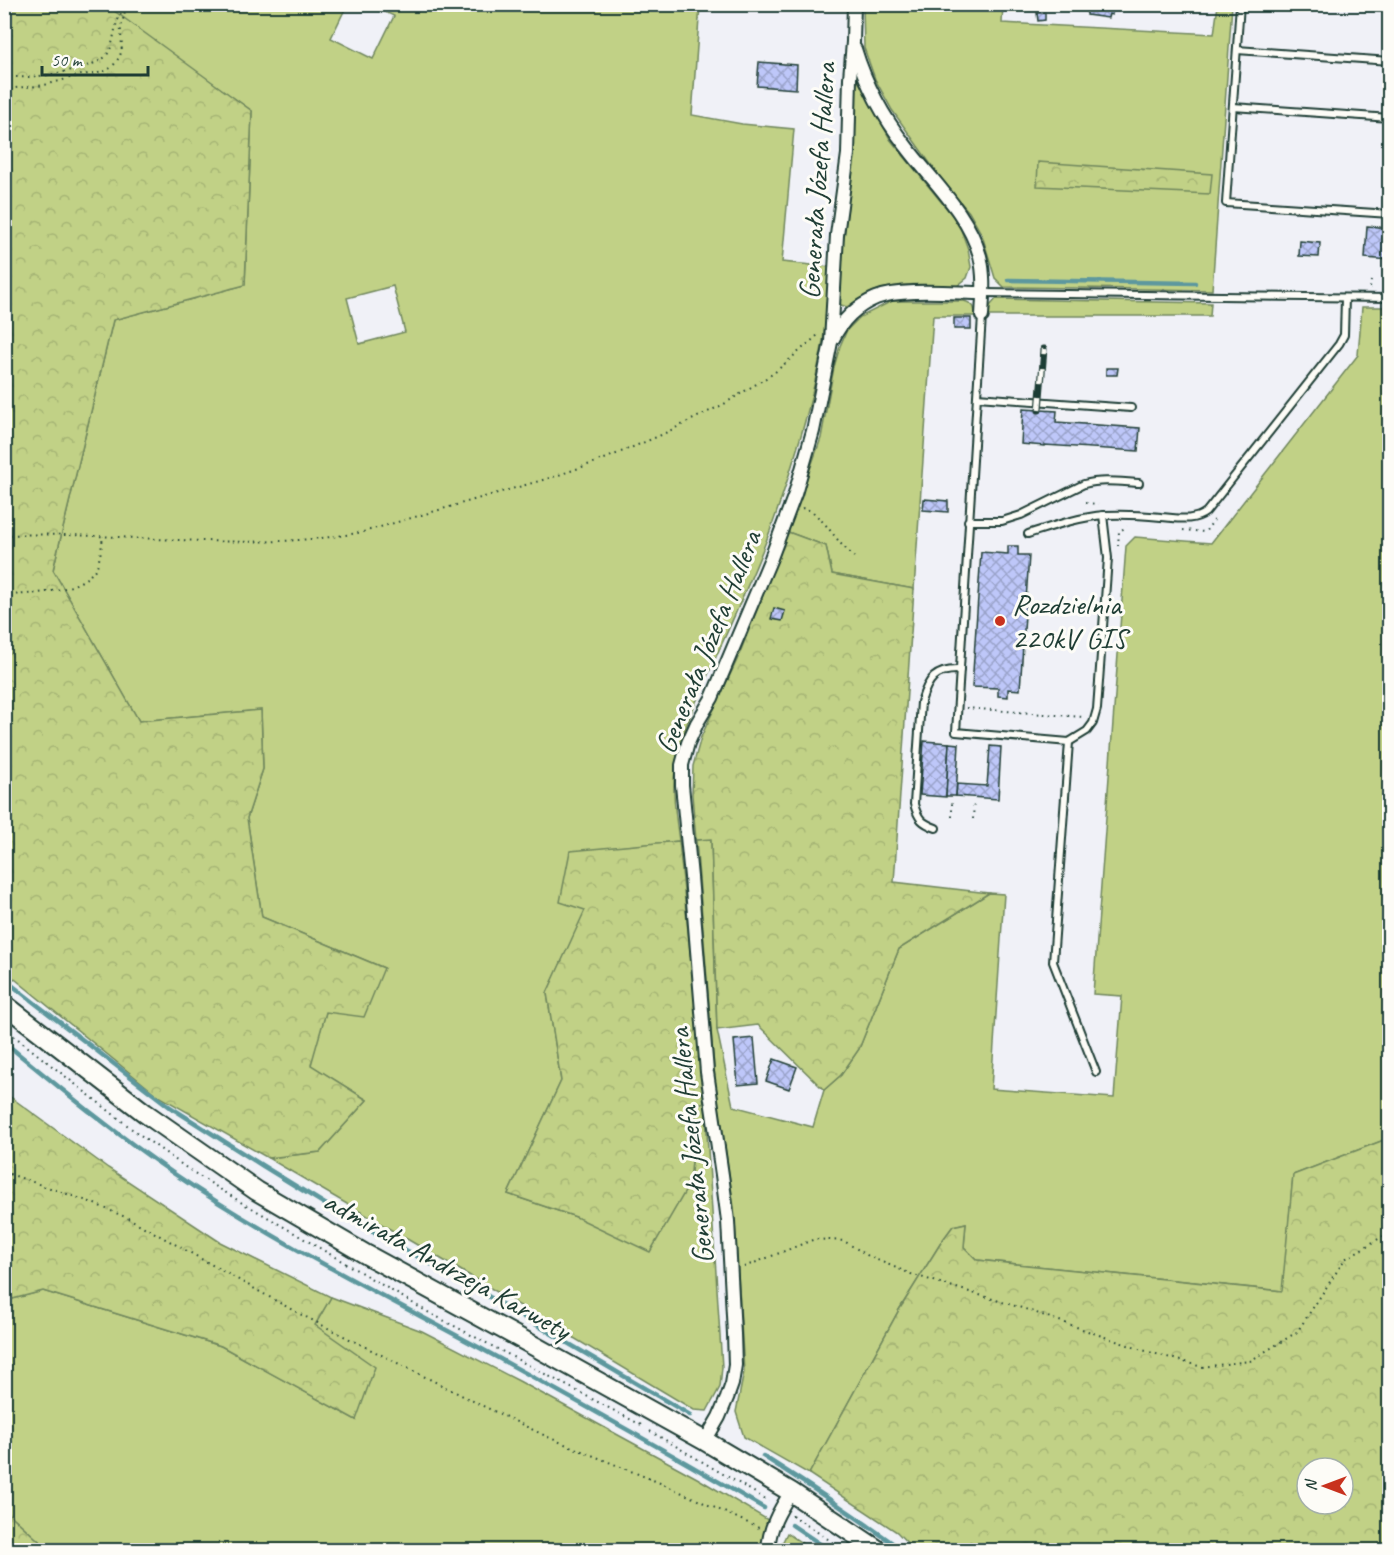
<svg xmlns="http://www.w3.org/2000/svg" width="1394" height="1555" viewBox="0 0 1394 1555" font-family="Caveat,sans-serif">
	<defs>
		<pattern id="forest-crowns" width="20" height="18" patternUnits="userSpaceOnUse" patternTransform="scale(1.5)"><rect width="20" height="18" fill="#c1d186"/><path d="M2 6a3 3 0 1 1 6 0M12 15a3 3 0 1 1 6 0" fill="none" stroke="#a5b474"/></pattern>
		<pattern id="building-cross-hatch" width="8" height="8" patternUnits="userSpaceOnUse" patternTransform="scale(1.5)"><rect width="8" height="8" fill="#bec7f9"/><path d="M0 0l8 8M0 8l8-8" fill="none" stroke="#9aa3ca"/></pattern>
	</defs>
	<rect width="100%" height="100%" fill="#f0f1f7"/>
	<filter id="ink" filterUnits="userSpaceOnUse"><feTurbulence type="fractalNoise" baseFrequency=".0167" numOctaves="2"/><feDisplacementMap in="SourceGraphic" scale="12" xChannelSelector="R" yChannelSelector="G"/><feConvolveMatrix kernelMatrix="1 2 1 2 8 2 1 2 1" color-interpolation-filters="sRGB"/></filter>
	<g filter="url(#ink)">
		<!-- green -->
		<g fill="#c1d186" stroke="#70875d" stroke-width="1.5" fill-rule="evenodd">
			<path d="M 102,5 L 347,5 L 331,38 L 373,59 L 394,16 L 370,5 L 700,5 L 692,115 L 742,124 L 794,129 L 782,262 L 831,267 C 828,299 826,331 819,362 C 809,415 792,468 774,520 C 756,571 732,621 710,670 C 697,700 679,737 675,769 C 672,793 676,818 679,841 L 570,852 L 586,910 L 547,993 L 561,1081 L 508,1194 L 576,1217 L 690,1183 L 697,1103 L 705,1102 L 722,1367 L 720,1387 L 707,1411 L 694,1410 L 467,1274 L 268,1158 L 320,1152 L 367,1100 L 310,1065 L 326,1012 L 384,968 L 262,917 L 247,818 L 263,769 L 261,710 L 139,721 L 53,570 L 113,320 L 245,285 L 252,111 ZM 393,286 L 405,332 L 359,344 L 347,298 Z"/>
			<polygon points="863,5 1003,5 1002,23 1214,34 1218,5 1232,5 1212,290 1004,287 995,278 982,235 969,212 947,187 892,110 875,79 864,48"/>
			<path d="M 855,76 L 868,97 L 890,139 L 952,215 L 961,230 L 968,249 L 971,267 L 967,278 L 957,286 C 929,284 898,282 872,292 C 863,295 855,302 847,307 L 841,305 L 837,299 L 841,259 L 852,175 Z"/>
			<polygon points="996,299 1211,303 1210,316 989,316 990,306"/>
			<path d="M 892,301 L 964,301 C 973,304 975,306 975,316 L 933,316 L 914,589 L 832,574 L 826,546 L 788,532 L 821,438 L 834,367 L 840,346 L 847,330 L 860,317 Z"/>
			<polygon points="1362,307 1389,307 1389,1138 1293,1175 1283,1291 977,1260 964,1247 966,1223 953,1226 942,1241 899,1310 809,1474 744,1437 736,1412 744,1372 734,1207 715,1080 696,840 711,839 717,1030 733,1106 813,1127 824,1090 841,1075 859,1049 899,949 989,893 1004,894 991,1089 1114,1098 1122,996 1093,994 1126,546 1135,537 1211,543 1358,355"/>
			<polygon points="43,1291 221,1346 356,1420 315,1325 331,1297 422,1331 519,1381 697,1478 768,1520 762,1550 49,1550 5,1510 4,1301"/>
			<polygon points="787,1533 812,1550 779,1550"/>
		</g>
		<!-- forest -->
		<g fill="url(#forest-crowns)" stroke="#70875d" stroke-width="1.5" fill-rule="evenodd">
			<polygon points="5,4 106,5 252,111 245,285 113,320 53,570 139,721 261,710 263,769 247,818 262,917 384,968 364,1017 326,1012 311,1065 367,1100 320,1152 268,1158 157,1095 5,971"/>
			<polygon points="1038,162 1212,174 1210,194 1037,186"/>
			<polygon points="788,532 826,546 832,574 914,589 894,882 989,893 899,949 859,1049 841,1075 824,1090 758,1025 717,1030 711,839 696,840 692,795 693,766 701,737 737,660"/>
			<polygon points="679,841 705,1102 697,1104 690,1183 650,1252 576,1217 508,1194 561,1081 547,993 585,910 560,902 570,851"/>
			<polygon points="5,1093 108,1168 220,1242 331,1297 315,1325 375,1367 356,1420 221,1346 43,1291 5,1301"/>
			<path d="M 1389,1138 L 1389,1550 L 914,1550 L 897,1532 L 809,1474 L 899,1310 L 942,1241 L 953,1226 L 966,1223 L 964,1247 L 977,1260 L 1282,1291 L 1293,1175 ZM 1307,1468 L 1343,1468 L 1343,1504 L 1307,1504 Z"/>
			<polygon points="4,1510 5,1510 49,1550 5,1550"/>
		</g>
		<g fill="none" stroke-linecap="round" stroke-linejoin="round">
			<!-- stream -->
			<g stroke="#5d989e" stroke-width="4.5">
				<polyline points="1008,280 1195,283"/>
				<polyline points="4,979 36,1004 170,1107 263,1166 346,1217 469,1285 690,1415"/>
				<path d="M 4,1042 C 59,1087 114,1133 173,1173 C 270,1239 376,1292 480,1348 C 575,1400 670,1453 764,1508"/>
				<path d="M 763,1456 C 810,1486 857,1517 902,1550"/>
				<polyline points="792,1525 829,1550"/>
			</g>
		</g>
		<!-- building -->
		<g fill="url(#building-cross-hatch)" stroke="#1f3d34" stroke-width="1.5">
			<polygon points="1088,4 1114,4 1112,15 1109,14 1108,18 1087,15 1087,12 1086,12"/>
			<polygon points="1037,13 1045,13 1045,20 1038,21"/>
			<polygon points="759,62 797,65 796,89 757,86"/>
			<polygon points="1367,226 1390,228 1390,260 1365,258"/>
			<polygon points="1300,241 1320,243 1319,257 1299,256"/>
			<rect x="954" y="318" width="17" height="11"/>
			<polygon points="1106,368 1118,368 1117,375 1106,375"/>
			<polygon points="1023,409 1057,411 1056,422 1140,428 1138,451 1045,445 1045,446 1021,444"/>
			<polygon points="924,499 948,501 948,512 923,510"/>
			<polygon points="1008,546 1018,546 1018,555 1029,555 1020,690 1008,689 1008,697 998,696 998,688 972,687 981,552 1008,554"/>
			<polygon points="774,608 785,611 782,621 771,619"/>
			<polygon points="924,741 949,743 946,797 920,795"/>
			<polygon points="949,743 959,744 956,796 946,796"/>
			<polygon points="990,746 1001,747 998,799 956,796 957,784 987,786"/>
			<polygon points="754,1038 758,1083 738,1085 734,1040"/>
			<polygon points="774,1059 797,1067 789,1089 766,1081"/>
		</g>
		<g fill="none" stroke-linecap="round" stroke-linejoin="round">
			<!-- lane casing -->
			<g stroke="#1f3d34" stroke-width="10">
				<g id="lane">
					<polyline points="1240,4 1226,203 1390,214"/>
					<polyline points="1237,50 1390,61"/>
					<polyline points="1233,107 1390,118"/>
					<polyline points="983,293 1390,298"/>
					<polyline points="982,316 956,732 1069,742 1087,731 1093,723 1097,709 1108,558 1103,515"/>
					<polyline points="977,397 1131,408"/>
					<path d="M 968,521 L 1002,521 L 1021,515 L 1084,484 C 1102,479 1121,482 1139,483"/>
					<path d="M 1028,534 C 1053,526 1079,517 1105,515 C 1124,514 1142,515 1161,517 C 1177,518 1193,522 1206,512 L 1339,344 L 1344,335 L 1345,298"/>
					<polyline points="1069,742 1053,962 1096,1072"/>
					<path d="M 936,828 C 922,823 918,819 914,804 L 921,702 C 928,679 935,669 960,670"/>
				</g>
			</g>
			<!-- street casing -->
			<g stroke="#1f3d34" stroke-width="16">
				<g id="street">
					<path d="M 855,49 C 866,85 883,117 906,146 C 932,181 968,213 980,256 C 985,276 983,296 982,316"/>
					<path d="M 833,339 C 842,320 857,306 876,298 C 901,288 955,293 983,293"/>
					<polyline points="705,1441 719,1417 727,1398 732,1384 735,1365 734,1334 728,1221 722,1175 707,1072 691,877 682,785 682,765 688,743 697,723 712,698 771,558 795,494 813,431 831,342 837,235 848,154 850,78 853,42 854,4"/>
					<path d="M 768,1550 C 769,1528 779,1511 791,1492"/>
				</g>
			</g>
			<!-- secondary casing -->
			<g stroke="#1f3d34" stroke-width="22">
				<polyline id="secondary" points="4,1004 145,1113 257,1191 367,1255 536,1347 705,1441 791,1492 878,1550"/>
			</g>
			<!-- path -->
			<g stroke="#1f3d34" stroke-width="2" stroke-dasharray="1.5 4.5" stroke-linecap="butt">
				<path d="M 4,77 C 12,76 20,78 28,77 C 43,77 96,67 105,57 C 113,49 113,36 116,26 C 117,19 123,13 124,4"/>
				<path d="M 4,91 C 18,86 23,88 37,86 C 49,85 65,79 77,76 C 87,73 99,75 109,69 C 112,67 116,63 118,59 C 125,49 120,38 121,27 C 123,20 125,12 126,4"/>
				<polyline points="1370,288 1371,281"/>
				<polyline points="1086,503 1098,504"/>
				<polyline points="802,508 812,511 825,524 841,544 854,557"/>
				<polyline points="1183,530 1205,532 1214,520"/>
				<path d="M 4,535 C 123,531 246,554 363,532 L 553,477 L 602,460 L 659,436 L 724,404 L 774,373 L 818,335"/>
				<polyline points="1118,546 1119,532 1127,526"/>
				<path d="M 4,595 C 32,594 80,593 96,568 C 100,561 102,544 103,536"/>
				<polyline points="966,708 1083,717"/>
				<polyline points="952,817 952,803"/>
				<polyline points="973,819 974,802"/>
				<polyline points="4,1028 132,1129 188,1169 247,1206"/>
				<polyline points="4,1172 90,1202 130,1219 296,1312 481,1405 550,1438 665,1485 759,1528"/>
				<polyline points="252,1208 426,1311 643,1426"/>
				<polyline points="744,1267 815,1239 844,1241 870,1257 911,1274 1025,1309 1139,1349 1202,1367 1250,1361 1297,1332 1345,1259 1390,1232"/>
				<polyline points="650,1431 769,1501"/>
				<polyline points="792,1515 844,1550"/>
				<polyline points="961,1550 969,1542 1007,1550"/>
			</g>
			<!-- lane -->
			<use href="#lane" stroke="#fdfcf7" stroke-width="6"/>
			<!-- street -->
			<use href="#street" stroke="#fdfcf7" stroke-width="12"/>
			<!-- secondary -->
			<use href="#secondary" stroke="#fdfcf7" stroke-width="18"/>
			<!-- rail casing -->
			<g stroke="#1f3d34" stroke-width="7">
				<polyline id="rail" points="1039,410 1044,349"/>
			</g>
			<!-- rail -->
			<use href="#rail" stroke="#fdfcf7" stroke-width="4.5" stroke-dasharray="14" stroke-linecap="butt"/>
		</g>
	</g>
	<!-- markers -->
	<circle fill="#c8321e" stroke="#fdfcf7" stroke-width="2" cx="1000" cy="621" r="6"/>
	<g text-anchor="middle" stroke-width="6" stroke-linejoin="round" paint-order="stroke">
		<!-- street labels -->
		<g font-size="30" fill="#1f3d34" stroke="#fdfcf7">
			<text transform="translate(817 181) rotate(-86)" y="10">Generała Józefa Hallera</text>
			<text transform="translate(708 642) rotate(-68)" y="10">Generała Józefa Hallera</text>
			<text transform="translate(691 1146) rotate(-96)" y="10">Generała Józefa Hallera</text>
			<text transform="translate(447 1265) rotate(29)" y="10">admirała Andrzeja Karwety</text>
		</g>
		<!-- poi labels -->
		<g font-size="30" fill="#1f3d34" stroke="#fdfcf7" text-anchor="start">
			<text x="1012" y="614">Rozdzielnia<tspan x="1012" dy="34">220kV GIS</tspan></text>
		</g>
	</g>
	<!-- margin -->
	<rect width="1394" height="1555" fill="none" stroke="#fdfcf7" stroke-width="24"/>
	<rect x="12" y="12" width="1370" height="1531" fill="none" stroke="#1f3d34" stroke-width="2" filter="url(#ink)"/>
	<!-- north arrow -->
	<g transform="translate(1325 1486) rotate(270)"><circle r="28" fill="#fdfcf7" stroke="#a4b0a9" stroke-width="1.5"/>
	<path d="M0-4.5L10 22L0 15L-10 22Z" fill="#c8321e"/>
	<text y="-9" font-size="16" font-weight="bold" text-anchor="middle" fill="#1f3d34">N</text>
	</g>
	<!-- scale -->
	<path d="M42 66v9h106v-9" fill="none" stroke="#1f3d34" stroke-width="3"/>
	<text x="51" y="66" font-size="18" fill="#1f3d34" stroke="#fdfcf7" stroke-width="4.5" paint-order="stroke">50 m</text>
</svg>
